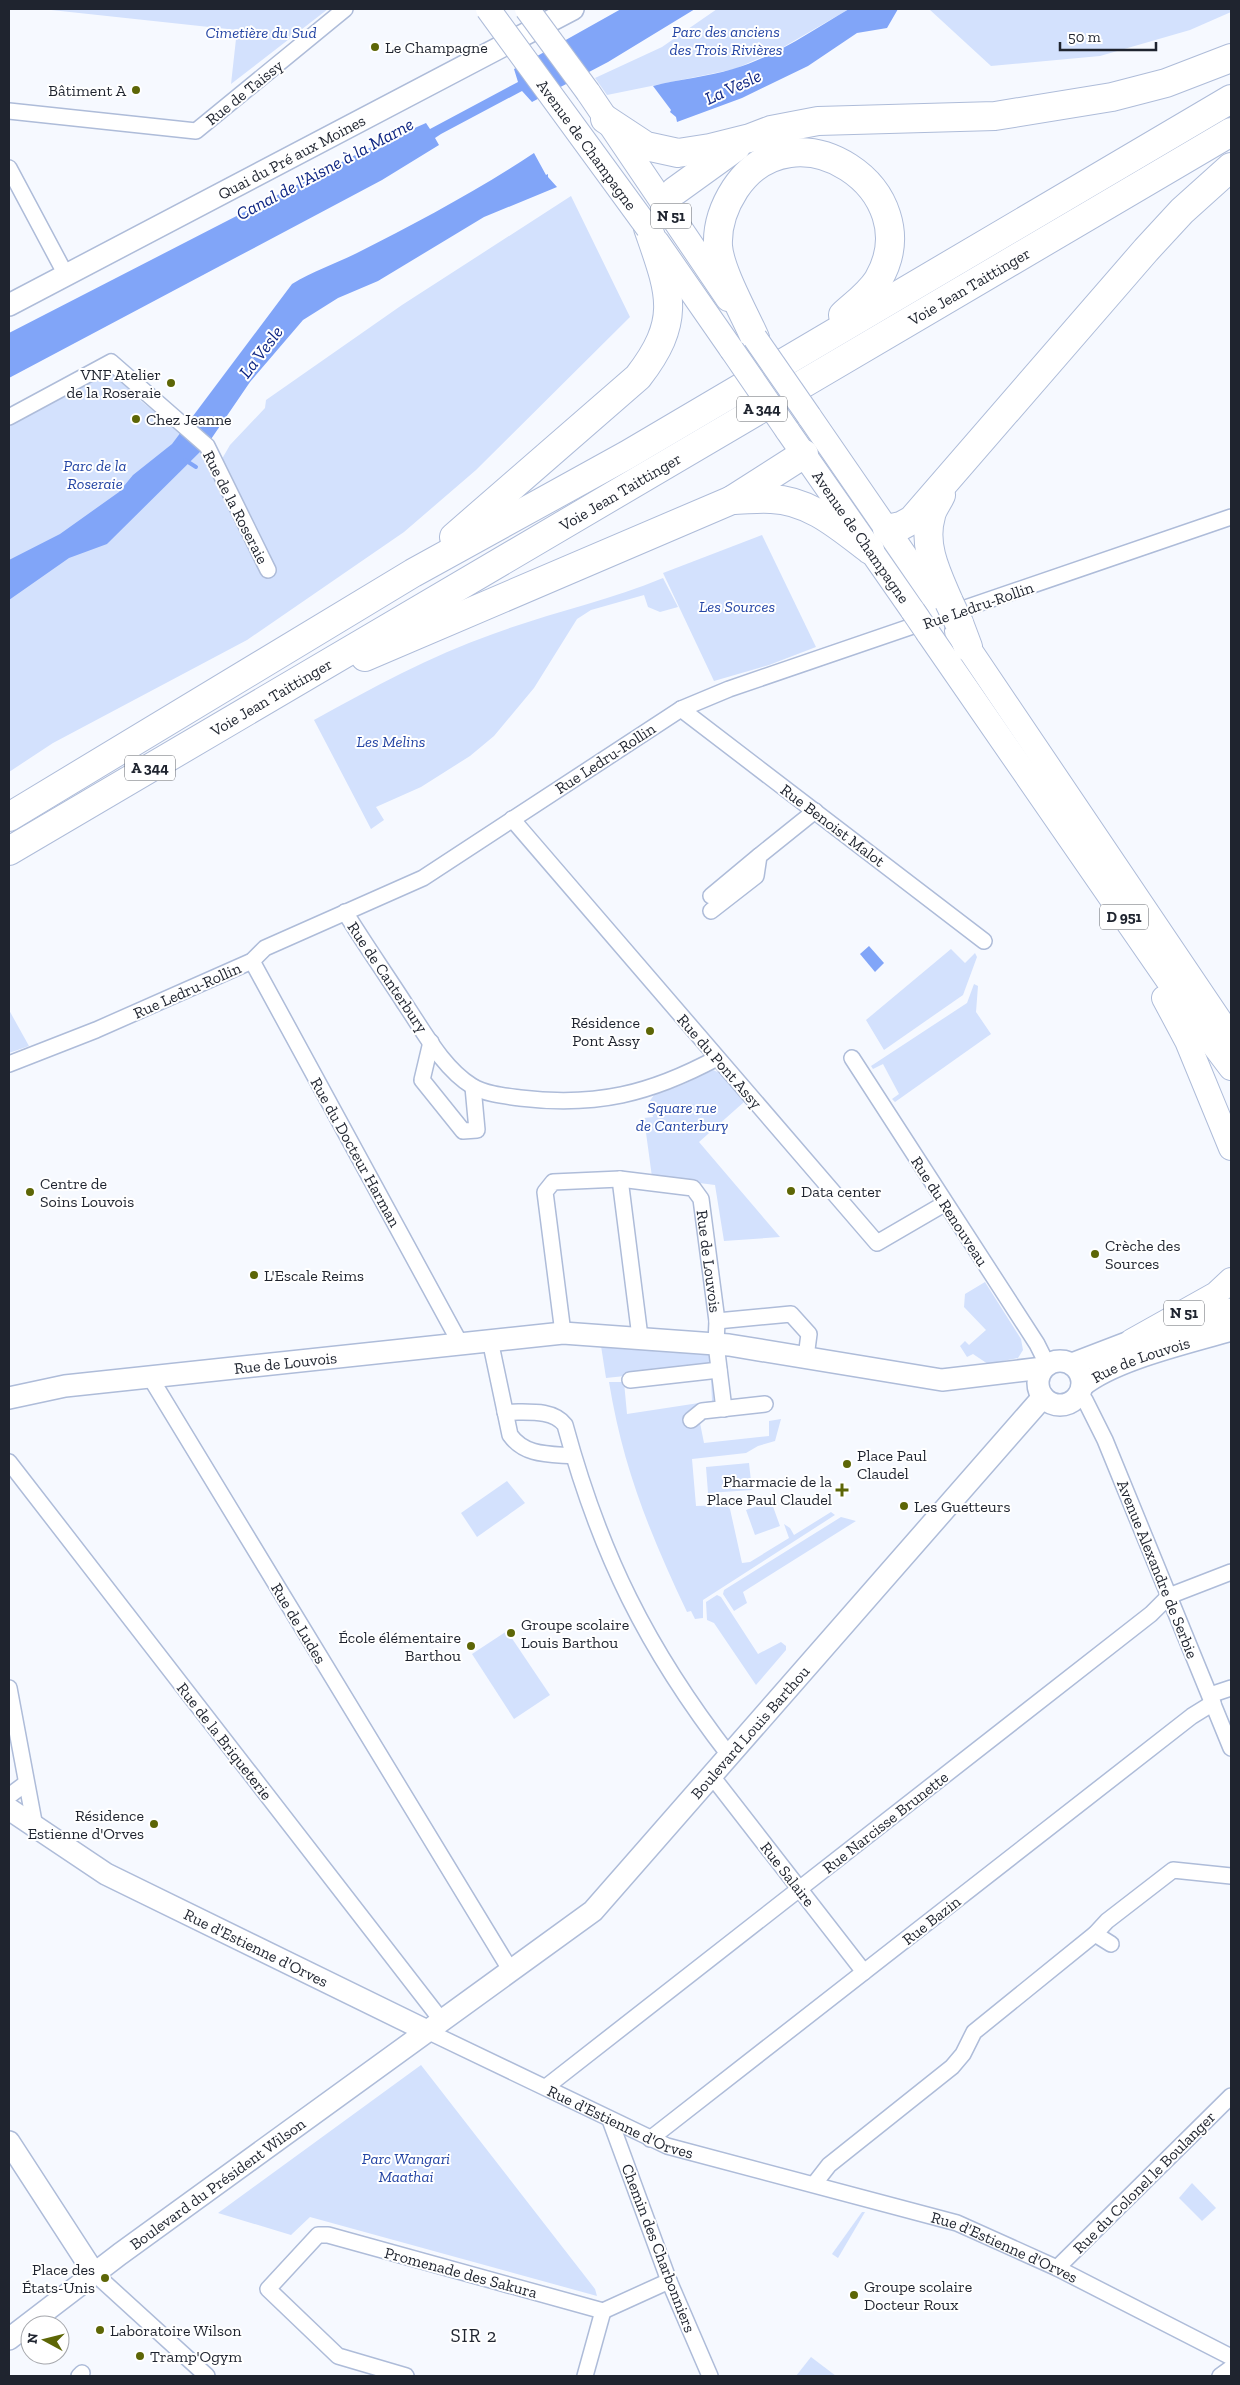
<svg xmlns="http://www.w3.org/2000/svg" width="1240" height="2385" viewBox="0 0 1240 2385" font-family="'Zilla Slab',serif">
	<rect width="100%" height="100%" fill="#f6f9ff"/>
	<!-- green -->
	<g fill="#d3e1fd">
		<polygon points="42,9 328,9 231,84 237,30"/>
		<polygon points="717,9 849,9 780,49 735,69 607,95 595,78 662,47"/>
		<polygon points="929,9 1231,9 1231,12 1190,30 1100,56 991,66"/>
		<polygon points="571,196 630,317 476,470 404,532 247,640 53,743 9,772 9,424 111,371 141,401 203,450 215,471 230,445 265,408 266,400 402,305"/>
		<polygon points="762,535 816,647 769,665 714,681 663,573"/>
		<path d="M 663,578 L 678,607 L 660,612 L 648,607 L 644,595 L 591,610 L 577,619 L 534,688 L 494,736 L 470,756 L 421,787 L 376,807 L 384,820 L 371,829 L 314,720 C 372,688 430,656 493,634 C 549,613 608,601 663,578 Z"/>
		<polygon points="951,949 965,963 975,953 977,957 963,995 884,1050 866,1020"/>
		<polygon points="974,984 978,986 976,1012 991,1034 895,1102 892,1099 899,1094 883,1064 873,1069 871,1066 967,1003"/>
		<polygon points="9,1010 29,1046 9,1053"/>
		<polygon points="713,1070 720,1073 744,1102 699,1142 780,1237 724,1241 715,1185 652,1177 644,1118 653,1117 649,1102 654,1095 682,1085"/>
		<polygon points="985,1282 1021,1339 1023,1350 1018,1358 988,1364 973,1354 967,1357 960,1346 965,1341 969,1345 986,1330 964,1307 965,1294"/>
		<polygon points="601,1346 708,1353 713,1359 710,1367 606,1378"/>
		<path d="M 707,1374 L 715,1378 L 717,1400 L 695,1422 L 700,1423 L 704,1443 L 769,1436 L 769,1421 L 781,1419 L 775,1441 L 758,1446 L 746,1453 L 692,1459 L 696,1506 L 727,1505 L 730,1509 L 742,1563 L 750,1562 L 789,1538 L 784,1524 L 790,1528 L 794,1535 L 831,1512 L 835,1515 L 703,1600 L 703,1618 L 695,1619 L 691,1611 L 687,1612 C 650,1534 623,1468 609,1382 L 624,1382 L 627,1414 L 712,1401 L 711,1380 L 707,1380 Z"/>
		<polygon points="749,1463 752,1490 708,1493 706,1467"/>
		<polygon points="507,1481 525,1503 477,1537 461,1513"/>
		<polygon points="771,1501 780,1526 755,1535 746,1510"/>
		<polygon points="841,1517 856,1521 743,1592 747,1603 734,1611 723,1594 724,1590"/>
		<polygon points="717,1595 721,1597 758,1654 781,1642 786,1646 786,1650 756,1685 714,1623 707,1620 706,1602"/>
		<polygon points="507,1631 550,1695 514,1719 472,1654"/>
		<polygon points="421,2065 595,2289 597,2296 310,2217 291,2235 218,2213"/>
		<polygon points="1192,2183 1216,2208 1202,2221 1179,2198"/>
		<polygon points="862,2212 865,2212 838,2258 832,2254"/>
		<polygon points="811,2357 836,2376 796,2376"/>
	</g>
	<!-- water -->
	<g fill="#81a5f8">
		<polygon points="621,9 695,9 608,62 532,102 522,91 441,134 435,138 439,145 382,180 9,378 9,333 365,150 426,123 430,129 518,82 514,69"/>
		<path d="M 849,9 L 898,9 L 887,28 L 857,33 L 808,66 L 742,98 L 677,122 L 676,117 L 670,112 L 671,110 L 653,86 C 679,79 707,77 733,69 C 774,57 812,31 849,9 Z"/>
		<path d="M 534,153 L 546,175 L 548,174 L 548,177 L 557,187 L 484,217 L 378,281 L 338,298 L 303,320 L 250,382 L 207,445 L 107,544 L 69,558 L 9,600 L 9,560 L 60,534 L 119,492 L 133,475 L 172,444 L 292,284 C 313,271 335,264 357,253 C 418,222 477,191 534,153 Z"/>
		<polygon points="869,946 884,963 875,972 860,954"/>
	</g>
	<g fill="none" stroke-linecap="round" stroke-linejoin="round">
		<!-- stream -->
		<polyline stroke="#81a5f8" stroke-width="4" points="185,460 196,467"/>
		<!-- street casing -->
		<g stroke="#aebcd9" stroke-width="18">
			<g id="street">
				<polyline points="9,111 196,131 345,9"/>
				<polyline points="9,168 66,275"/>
				<polyline points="9,417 111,362 207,446 268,570"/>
				<polyline points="681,709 984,941"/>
				<polyline points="512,819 877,1243 944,1204"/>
				<polyline points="711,896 759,856"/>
				<polyline points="711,911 756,876 759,856 815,811"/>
				<path d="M 345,912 C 364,943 385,973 405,1004 C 424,1032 443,1068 472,1086 C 485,1094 505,1096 520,1098 C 596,1107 650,1094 717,1058"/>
				<polyline points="252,961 460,1343"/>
				<polyline points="431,1042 422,1080 463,1131 477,1130 473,1087"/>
				<polyline points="852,1058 1037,1344 1047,1364"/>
				<polyline points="9,1064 96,1030 252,961 265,948 423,878 681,709 729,689 1231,517"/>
				<polyline points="620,1179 640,1337"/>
				<polyline points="717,1321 791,1314 809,1334 806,1357"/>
				<path id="s1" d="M 563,1333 L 545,1192 L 553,1182 L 620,1179 L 693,1188 L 701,1199 L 717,1321 L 716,1344 L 724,1409"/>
				<path d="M 490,1340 L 510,1435 C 525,1456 549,1454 573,1456"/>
				<polyline points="150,1377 511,1971"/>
				<polyline points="630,1380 719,1370"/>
				<polyline points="1078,1395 1085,1400 1105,1440 1231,1748"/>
				<path d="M 505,1412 C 524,1413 552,1408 565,1425 C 600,1554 647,1649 729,1755"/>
				<polyline points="691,1420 702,1411 765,1404"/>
				<polyline points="9,1462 442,2021"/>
				<polyline points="9,1688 35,1827"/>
				<polyline points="1210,1695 1231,1688"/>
				<polyline points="711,1775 864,1972"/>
				<polyline points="9,1796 25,1784"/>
				<polyline points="1095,1934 1111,1944"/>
				<path id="s2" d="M 427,2031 L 667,2146 L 957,2223 L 1057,2268 L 1231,2357"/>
				<polyline points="546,2087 1151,1614 1169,1596 1231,1572"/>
				<polyline points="610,2120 669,2281 710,2376"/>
				<polyline points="650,2139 1192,1716 1213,1703"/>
				<polyline points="815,2183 829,2165 952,2067 963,2054 974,2032 1095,1934 1107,1921 1173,1870 1231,1876"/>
				<polyline points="1057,2268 1231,2096"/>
				<polyline points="94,2273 207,2376"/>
				<polyline points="603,2311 669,2281"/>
				<polyline points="79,2376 82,2373"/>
				<polyline points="406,2376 338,2356 268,2289 318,2235 328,2235 603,2311"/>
				<polyline points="585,2376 603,2311"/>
				<polyline points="1220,2376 1231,2368"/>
			</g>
		</g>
		<!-- secondary casing -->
		<g stroke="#aebcd9" stroke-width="24">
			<g id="secondary">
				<path id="s3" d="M 9,305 L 573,9"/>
				<circle cx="1060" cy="1383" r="22"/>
				<polyline points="1072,1364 1132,1341 1231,1309"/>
				<path id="s4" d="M 1082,1386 C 1115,1359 1188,1343 1231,1330"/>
				<path id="s5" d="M 9,1398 L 65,1386 L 563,1333 L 729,1345 L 942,1380 L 1043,1368"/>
				<path id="s6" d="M 9,1809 L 106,1874 L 427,2031"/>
				<polyline points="9,2142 94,2273"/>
				<path id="s7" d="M 9,2339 L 120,2254 L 593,1911 L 1043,1397"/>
			</g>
		</g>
		<!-- primary casing -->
		<g stroke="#aebcd9" stroke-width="26">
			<g id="primary">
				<polyline points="588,92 728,299"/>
				<polyline points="657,242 732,350"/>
				<polyline points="809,416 939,605"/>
				<path id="s8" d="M 787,430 L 913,611"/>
				<polyline points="957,631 1231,1037"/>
				<polyline points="928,633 1203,1031 1231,1068"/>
				<polyline points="1164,998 1187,1041 1231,1148"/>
				<polyline points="1132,1341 1216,1294 1231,1280"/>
			</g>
		</g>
		<!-- highway casing -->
		<g stroke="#aebcd9" stroke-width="30">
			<g id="highway">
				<polyline points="605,119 646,146 678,153 710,148 750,138 771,130 818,121 995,116 1112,97 1166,83 1231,58"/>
				<polyline points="675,191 736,147"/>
				<path d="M 755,338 C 744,313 720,271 718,246 C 717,225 724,206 735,189 C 794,100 931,190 878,280 C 869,294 855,304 843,315"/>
				<path d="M 941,495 C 938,502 932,509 931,516 C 922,546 938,576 949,602"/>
				<path d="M 732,500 C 745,500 758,498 771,499 C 810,500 841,528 870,550"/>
				<polyline points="887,529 901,526 912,520 1146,250 1182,211 1231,167"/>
				<path d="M 454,537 L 638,377 C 683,319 670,292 648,228"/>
				<polyline points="959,623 968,647"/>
				<polyline points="365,657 732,500 804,454"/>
				<polyline points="9,817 413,573 627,455 1231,99"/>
				<path id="s9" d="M 9,851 L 1231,132"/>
			</g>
		</g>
		<!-- street -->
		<use href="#street" stroke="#fff" stroke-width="15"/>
		<!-- secondary -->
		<use href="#secondary" stroke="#fff" stroke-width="21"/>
		<!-- primary -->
		<use href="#primary" stroke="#fff" stroke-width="24"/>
		<!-- highway -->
		<use href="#highway" stroke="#fff" stroke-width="28"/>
		<!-- primary-bridge casing -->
		<g stroke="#aebcd9" stroke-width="26" stroke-linecap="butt">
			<g id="primary-bridge">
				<path id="s10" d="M 488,9 L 648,228"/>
				<polyline points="527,9 588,92"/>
				<polyline points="755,338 809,416"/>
				<polyline points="732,350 787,430"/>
				<polyline points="913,611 928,633"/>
			</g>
		</g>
		<!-- highway-bridge casing -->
		<g stroke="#aebcd9" stroke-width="30" stroke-linecap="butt">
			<polyline id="highway-bridge" points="949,602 959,623"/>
		</g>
		<!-- primary-bridge -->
		<use href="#primary-bridge" stroke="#fff" stroke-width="24"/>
		<!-- highway-bridge -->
		<use href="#highway-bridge" stroke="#fff" stroke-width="28"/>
	</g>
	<!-- markers -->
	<g fill="#5d6606" stroke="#fff" stroke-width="2">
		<circle cx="375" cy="47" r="5"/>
		<circle cx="136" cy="90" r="5"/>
		<circle cx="171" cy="383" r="5"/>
		<circle cx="136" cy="419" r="5"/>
		<circle cx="650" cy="1031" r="5"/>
		<circle cx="791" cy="1191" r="5"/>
		<circle cx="30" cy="1192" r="5"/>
		<circle cx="1095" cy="1254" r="5"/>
		<circle cx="254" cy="1275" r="5"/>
		<circle cx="847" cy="1464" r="5"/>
		<path d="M839.5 1482.5h5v5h5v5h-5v5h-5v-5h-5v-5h5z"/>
		<circle cx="904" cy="1506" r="5"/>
		<circle cx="511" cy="1633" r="5"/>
		<circle cx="471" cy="1646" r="5"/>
		<circle cx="154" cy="1824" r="5"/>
		<circle cx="105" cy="2278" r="5"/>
		<circle cx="854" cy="2295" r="5"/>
		<circle cx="100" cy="2330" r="5"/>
		<circle cx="140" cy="2356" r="5"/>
	</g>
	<g text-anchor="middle" stroke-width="4" stroke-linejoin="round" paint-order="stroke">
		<!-- shield labels -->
		<g fill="#fff" stroke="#62666d" stroke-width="1">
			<rect x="651" y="203.5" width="40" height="25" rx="4"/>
			<rect x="737" y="396.5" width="50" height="25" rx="4"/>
			<rect x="125" y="755.5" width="50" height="25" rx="4"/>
			<rect x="1100" y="904.5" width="48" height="25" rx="4"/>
			<rect x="1164" y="1300.5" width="40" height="25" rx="4"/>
		</g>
		<g font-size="15" font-weight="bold" fill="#1f242f">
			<text x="671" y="221">N 51</text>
			<text x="762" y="414">A 344</text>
			<text x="150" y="773">A 344</text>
			<text x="1124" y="922">D 951</text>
			<text x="1184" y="1318">N 51</text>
		</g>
		<!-- park labels -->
		<g font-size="16" font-style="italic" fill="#2546a5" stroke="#fff">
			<text x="726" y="37">Parc des anciens<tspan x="726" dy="18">des Trois Rivières</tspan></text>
			<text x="261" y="38">Cimetière du Sud</text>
			<text x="95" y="471">Parc de la<tspan x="95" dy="18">Roseraie</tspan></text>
			<text x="737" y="612">Les Sources</text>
			<text x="391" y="747">Les Melins</text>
			<text x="682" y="1113">Square rue<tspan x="682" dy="18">de Canterbury</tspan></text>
			<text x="406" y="2164">Parc Wangari<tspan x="406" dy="18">Maathai</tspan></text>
		</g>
		<!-- poi labels -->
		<g font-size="16" fill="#1f242f" stroke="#fff" text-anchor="start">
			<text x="385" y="53">Le Champagne</text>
			<text x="126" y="96" text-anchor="end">Bâtiment A</text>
			<text x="161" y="380" text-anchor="end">VNF Atelier<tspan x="161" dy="18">de la Roseraie</tspan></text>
			<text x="146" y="425">Chez Jeanne</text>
			<text x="640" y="1028" text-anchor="end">Résidence<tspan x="640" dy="18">Pont Assy</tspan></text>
			<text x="40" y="1189">Centre de<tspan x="40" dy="18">Soins Louvois</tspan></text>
			<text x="801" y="1197">Data center</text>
			<text x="1105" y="1251">Crèche des<tspan x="1105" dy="18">Sources</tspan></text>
			<text x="264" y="1281">L'Escale Reims</text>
			<text x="857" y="1461">Place Paul<tspan x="857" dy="18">Claudel</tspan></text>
			<text x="832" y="1487" text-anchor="end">Pharmacie de la<tspan x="832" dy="18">Place Paul Claudel</tspan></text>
			<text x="914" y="1512">Les Guetteurs</text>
			<text x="521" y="1630">Groupe scolaire<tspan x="521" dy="18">Louis Barthou</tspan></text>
			<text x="461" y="1643" text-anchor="end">École élémentaire<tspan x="461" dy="18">Barthou</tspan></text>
			<text x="144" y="1821" text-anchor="end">Résidence<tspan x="144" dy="18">Estienne d'Orves</tspan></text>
			<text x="95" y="2275" text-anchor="end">Place des<tspan x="95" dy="18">États-Unis</tspan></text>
			<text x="864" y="2292">Groupe scolaire<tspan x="864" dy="18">Docteur Roux</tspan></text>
			<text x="110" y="2336">Laboratoire Wilson</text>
			<text x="150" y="2362">Tramp'Ogym</text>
		</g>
		<!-- street labels -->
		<g font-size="16" fill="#1f242f" stroke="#fff">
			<text transform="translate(244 92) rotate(-39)" y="6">Rue de Taissy</text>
			<text dy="6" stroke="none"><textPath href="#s10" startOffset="168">Avenue de Champagne</textPath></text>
			<text dy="6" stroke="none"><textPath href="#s3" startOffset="319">Quai du Pré aux Moines</textPath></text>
			<text dy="6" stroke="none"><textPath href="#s9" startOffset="1114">Voie Jean Taittinger</textPath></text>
			<text dy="6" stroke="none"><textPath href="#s9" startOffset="709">Voie Jean Taittinger</textPath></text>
			<text transform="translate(236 507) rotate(63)" y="6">Rue de la Roseraie</text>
			<text dy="6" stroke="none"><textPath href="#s8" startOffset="130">Avenue de Champagne</textPath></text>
			<text transform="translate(978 605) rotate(-19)" y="6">Rue Ledru-Rollin</text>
			<text dy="6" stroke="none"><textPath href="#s9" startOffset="304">Voie Jean Taittinger</textPath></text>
			<text transform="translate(605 758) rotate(-33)" y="6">Rue Ledru-Rollin</text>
			<text transform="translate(833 825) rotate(37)" y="6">Rue Benoist Malot</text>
			<text transform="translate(388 977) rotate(56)" y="6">Rue de Canterbury</text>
			<text transform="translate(187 990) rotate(-24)" y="6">Rue Ledru-Rollin</text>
			<text transform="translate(720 1061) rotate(49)" y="6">Rue du Pont Assy</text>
			<text transform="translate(356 1152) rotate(61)" y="6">Rue du Docteur Harman</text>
			<text transform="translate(950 1211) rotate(57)" y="6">Rue du Renouveau</text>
			<text dy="6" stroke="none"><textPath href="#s1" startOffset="372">Rue de Louvois</textPath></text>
			<text dy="6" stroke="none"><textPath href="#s4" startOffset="65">Rue de Louvois</textPath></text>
			<text dy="6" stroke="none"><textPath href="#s5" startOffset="279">Rue de Louvois</textPath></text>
			<text transform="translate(1158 1569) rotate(68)" y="6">Avenue Alexandre de Serbie</text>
			<text transform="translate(299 1623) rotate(59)" y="6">Rue de Ludes</text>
			<text dy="6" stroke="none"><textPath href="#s7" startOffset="962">Boulevard Louis Barthou</textPath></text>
			<text transform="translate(225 1741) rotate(52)" y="6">Rue de la Briqueterie</text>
			<text transform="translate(885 1822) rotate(-38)" y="6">Rue Narcisse Brunette</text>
			<text transform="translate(788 1874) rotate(52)" y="6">Rue Salaire</text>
			<text transform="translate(931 1920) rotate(-38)" y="6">Rue Bazin</text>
			<text dy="6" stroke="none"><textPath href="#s6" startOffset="284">Rue d'Estienne d'Orves</textPath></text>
			<text dy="6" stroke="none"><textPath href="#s2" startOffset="214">Rue d'Estienne d'Orves</textPath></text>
			<text transform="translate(1144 2182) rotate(-45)" y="6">Rue du Colonel le Boulanger</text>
			<text dy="6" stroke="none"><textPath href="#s7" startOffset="260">Boulevard du Président Wilson</textPath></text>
			<text transform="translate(659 2248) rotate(69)" y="6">Chemin des Charbonniers</text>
			<text dy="6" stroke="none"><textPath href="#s2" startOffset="619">Rue d'Estienne d'Orves</textPath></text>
			<text transform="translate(461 2272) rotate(15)" y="6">Promenade des Sakura</text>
		</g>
		<!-- water labels -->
		<g font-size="18" font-style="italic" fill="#0d2583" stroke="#fff">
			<text transform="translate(733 87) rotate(-25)" y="6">La Vesle</text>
			<text transform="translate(325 169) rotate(-28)" y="6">Canal de l'Aisne à la Marne</text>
			<text transform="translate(261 352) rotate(-53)" y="6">La Vesle</text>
		</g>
		<!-- quarter labels -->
		<g font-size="19" letter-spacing="1" fill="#1f242f" stroke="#fff">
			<text x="474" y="2342">SIR 2</text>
		</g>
	</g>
	<!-- border -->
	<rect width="1240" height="2385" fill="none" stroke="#1f242f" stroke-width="20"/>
	<!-- north arrow -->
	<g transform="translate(45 2340) rotate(277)"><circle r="24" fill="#ffffff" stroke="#a5a7ac"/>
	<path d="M0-4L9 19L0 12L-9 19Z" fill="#5d6606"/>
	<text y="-8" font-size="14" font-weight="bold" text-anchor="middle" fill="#1f242f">N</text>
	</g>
	<!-- scale -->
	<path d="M1060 42v8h96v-8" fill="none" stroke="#1f242f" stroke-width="2.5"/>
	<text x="1068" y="42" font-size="15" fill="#1f242f" stroke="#ffffff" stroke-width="4" paint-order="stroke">50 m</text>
</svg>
